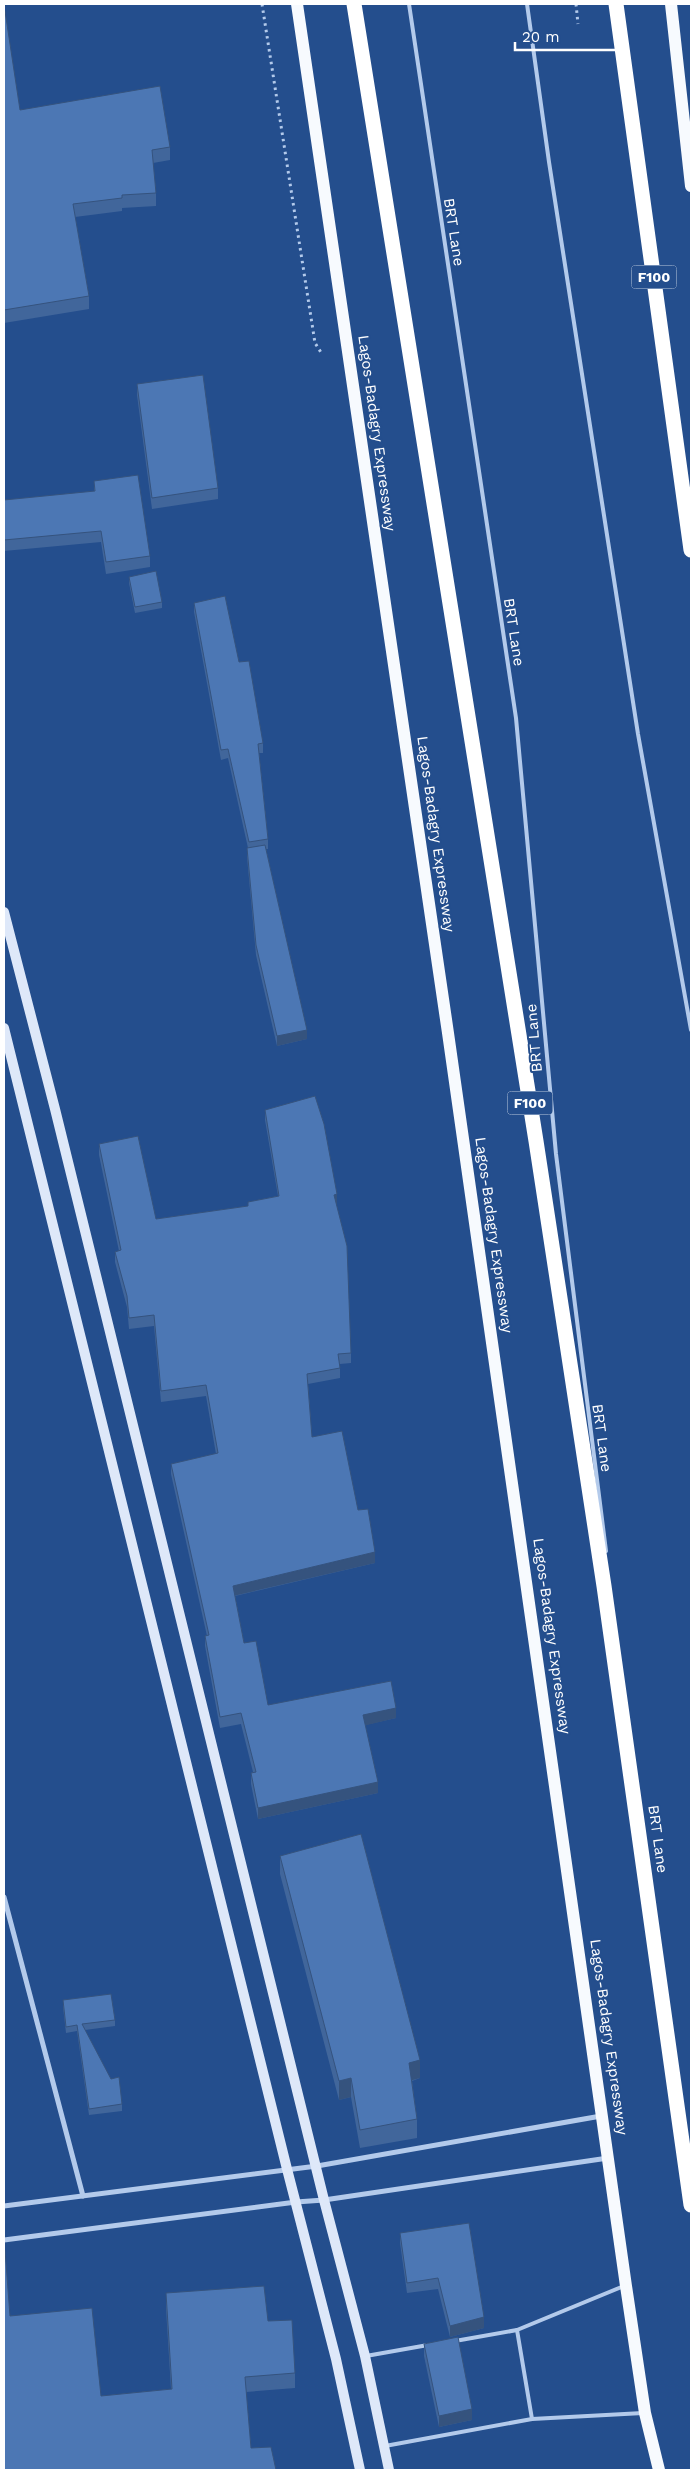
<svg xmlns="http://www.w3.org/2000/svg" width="695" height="2474" viewBox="0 0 695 2474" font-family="'Work Sans',sans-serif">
	<rect width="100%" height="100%" fill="#244e8d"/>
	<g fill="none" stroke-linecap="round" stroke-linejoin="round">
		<!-- path -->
		<g stroke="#b3caeb" stroke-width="3" stroke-dasharray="2.5 4" stroke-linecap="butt">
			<polyline points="262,4 315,343 322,354"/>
			<polyline points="576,4 578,24"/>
		</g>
		<!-- service -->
		<g stroke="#b3caeb" stroke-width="4">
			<polyline points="409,4 516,718 556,1154 606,1551"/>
			<polyline points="527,4 549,162 638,734 691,1030"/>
			<polyline points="517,2330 532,2419"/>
			<polyline points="455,2341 517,2330 624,2286"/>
			<polyline points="366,2356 428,2345"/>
			<polyline points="385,2446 532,2419 643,2413"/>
		</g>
		<!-- minor -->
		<g stroke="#b3caeb" stroke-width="5">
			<polyline points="4,1897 83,2196"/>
			<polyline points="4,2206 317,2166 601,2116"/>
			<polyline points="4,2240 296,2202 324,2200 608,2158"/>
		</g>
		<!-- secondary -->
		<g stroke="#dee8f9" stroke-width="10">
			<polyline points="4,912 55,1109 324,2200 365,2356 389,2470"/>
			<polyline points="4,1028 287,2169 336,2359 360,2470"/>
		</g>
		<!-- primary -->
		<g stroke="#f7fafe" stroke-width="12">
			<polyline points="297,4 448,1033 626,2286 645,2413 659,2470"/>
			<polyline points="671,4 691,186"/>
		</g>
		<!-- motorway -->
		<g stroke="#fff" stroke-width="15">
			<polyline points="354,4 536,1141 604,1586 691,2205"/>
			<polyline points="616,4 691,550"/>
		</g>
	</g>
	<!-- wall -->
	<g fill="#41669b">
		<polygon points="4,11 20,110 170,147 170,160 153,163 156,193 156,206 122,208 122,211 75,217 89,296 89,309 4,323"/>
		<polygon points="137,384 218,488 218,499 152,509 137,395"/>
		<polygon points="94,481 150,556 150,567 106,574 101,542 4,551 4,500 94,492"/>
		<polygon points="129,577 162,602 162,608 135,613 129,583"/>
		<polygon points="194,603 239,662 263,743 263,753 259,753 268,839 268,849 266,849 307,1039 277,1046 256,955 247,857 248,848 228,758 221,760 194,612"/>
		<polygon points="265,1110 337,1204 336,1205 351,1353 351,1363 340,1364 340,1378 308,1384 312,1437 358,1510 375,1563 235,1596 244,1643 268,1705 396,1718 365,1725 378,1793 258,1819 251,1784 251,1773 253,1772 241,1724 220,1728 205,1646 205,1636 207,1636 171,1474 171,1464 216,1454 206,1396 161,1402 154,1326 129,1329 127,1307 115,1262 115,1252 119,1251 99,1155 99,1144 156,1219 248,1206 248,1202 278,1196 265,1120"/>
		<polygon points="280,1856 420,2078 412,2081 417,2119 417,2138 360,2148 351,2097 339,2100 280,1874"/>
		<polygon points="63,2000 115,2020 115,2026 85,2030 122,2104 122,2111 89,2115 77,2031 66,2033 63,2007"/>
		<polygon points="400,2233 484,2328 450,2337 438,2289 407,2293 400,2243"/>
		<polygon points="166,2293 268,2321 295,2373 295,2388 246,2392 251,2448 4,2470 10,2316 101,2396 171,2389 166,2309"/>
		<polygon points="424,2344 472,2420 439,2427 424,2356"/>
	</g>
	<!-- shaded-wall -->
	<g fill="#35537e">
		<polygon points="307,1030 307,1039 277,1046 277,1036"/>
		<polygon points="337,1194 337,1204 334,1205 334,1195"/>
		<polygon points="375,1552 375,1563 233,1596 233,1586"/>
		<polygon points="396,1708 396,1718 363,1726 363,1715"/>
		<polygon points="378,1782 378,1793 258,1819 258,1808"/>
		<polygon points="420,2060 420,2078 409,2081 409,2063"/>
		<polygon points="351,2078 351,2097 339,2100 339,2081"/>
		<polygon points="484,2317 484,2328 450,2337 450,2326"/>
		<polygon points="472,2409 472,2420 439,2427 439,2416"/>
	</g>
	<!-- building -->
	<g fill="#4c77b4" stroke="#35537e">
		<polygon points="4,11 5,11 20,110 160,86 170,147 152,150 156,193 122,195 122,198 73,204 89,296 4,310"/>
		<polygon points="203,375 218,488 152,498 137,384"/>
		<polygon points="138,475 150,556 106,562 101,531 4,540 4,500 95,491 94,481"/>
		<polygon points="156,571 162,602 135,607 129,577"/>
		<polygon points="225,596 239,662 249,661 263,743 258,744 268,839 249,842 228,749 221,750 194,603"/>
		<polygon points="265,845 307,1030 277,1036 256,945 247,848"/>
		<polygon points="315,1096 324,1124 337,1194 334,1195 347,1246 351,1353 338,1354 340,1368 307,1374 312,1437 342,1431 358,1510 368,1509 375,1552 233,1586 244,1643 256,1641 268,1705 391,1681 396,1708 363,1715 378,1782 258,1808 251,1773 256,1772 241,1713 220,1717 205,1636 209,1635 171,1464 218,1453 206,1385 161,1391 154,1315 129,1318 127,1296 115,1252 121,1250 99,1144 138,1136 156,1219 248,1206 248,1202 279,1196 265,1110"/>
		<polygon points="361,1834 420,2060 409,2063 417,2119 360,2130 351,2078 339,2081 280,1856"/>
		<polygon points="111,1994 115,2020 82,2024 111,2079 119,2077 122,2104 89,2109 77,2025 66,2027 63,2000"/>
		<polygon points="469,2223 484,2317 450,2326 438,2278 407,2283 400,2233"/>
		<polygon points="4,2250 5,2250 10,2316 92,2308 101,2396 172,2389 166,2293 264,2286 268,2321 292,2320 295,2373 245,2377 251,2448 271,2447 276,2470 4,2470"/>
		<polygon points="458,2337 472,2409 439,2416 424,2344"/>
	</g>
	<g text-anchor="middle" stroke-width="4" stroke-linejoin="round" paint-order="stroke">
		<!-- shield labels -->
		<g fill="#244e8d" stroke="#bdcadd" stroke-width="1">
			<rect x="631.5" y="265.5" width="45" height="23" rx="4"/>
			<rect x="507.5" y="1091.5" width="45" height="23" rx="4"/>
		</g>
		<g font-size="14" font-weight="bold" fill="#fff">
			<text x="654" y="282">F100</text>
			<text x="530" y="1108">F100</text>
		</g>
		<!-- street labels -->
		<g font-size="15" fill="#fff" stroke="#244e8d">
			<text transform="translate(454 232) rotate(81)" y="5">BRT Lane</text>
			<text transform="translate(377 433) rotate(82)" y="5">Lagos-Badagry Expressway</text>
			<text transform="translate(514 632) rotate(81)" y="5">BRT Lane</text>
			<text transform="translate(436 834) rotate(82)" y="5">Lagos-Badagry Expressway</text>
			<text transform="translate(534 1038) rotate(-95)" y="5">BRT Lane</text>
			<text transform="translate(494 1235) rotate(82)" y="5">Lagos-Badagry Expressway</text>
			<text transform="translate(602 1438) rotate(82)" y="5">BRT Lane</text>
			<text transform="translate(552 1636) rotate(82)" y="5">Lagos-Badagry Expressway</text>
			<text transform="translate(658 1839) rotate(82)" y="5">BRT Lane</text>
			<text transform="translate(609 2037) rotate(82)" y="5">Lagos-Badagry Expressway</text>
		</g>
	</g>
	<!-- border -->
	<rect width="695" height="2474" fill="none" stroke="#ffffff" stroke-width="10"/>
	<!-- scale -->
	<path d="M515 42v8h106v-8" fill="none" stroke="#ffffff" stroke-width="2.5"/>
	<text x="522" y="42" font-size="15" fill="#ffffff" stroke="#244e8d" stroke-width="4" paint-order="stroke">20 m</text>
</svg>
